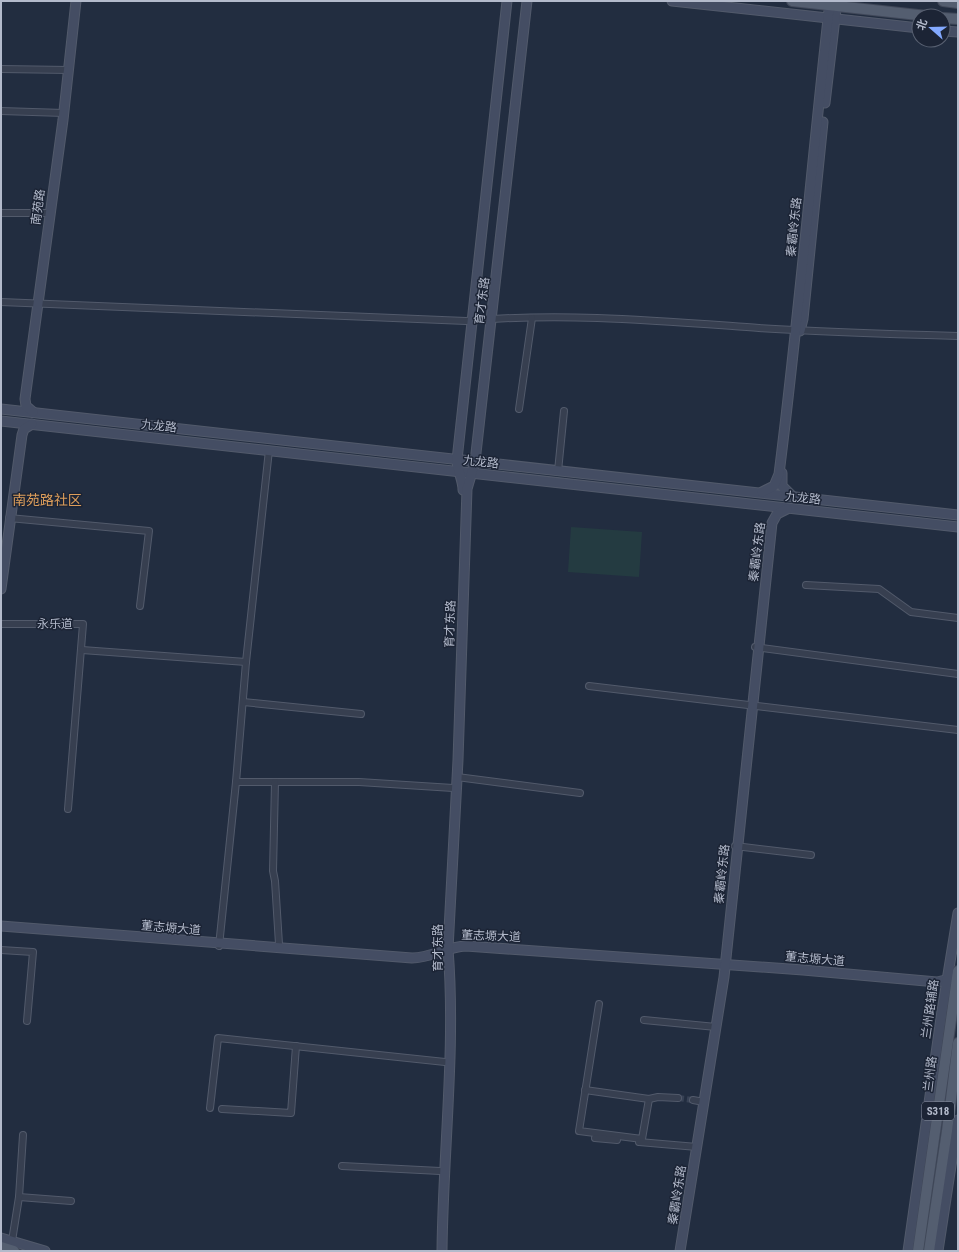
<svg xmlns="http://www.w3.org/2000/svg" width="959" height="1252" viewBox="0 0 959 1252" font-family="'Roboto Condensed','Noto Sans SC',sans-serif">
	<rect width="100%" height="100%" fill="#222d40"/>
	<!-- garden -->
	<polygon fill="#243b41" points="571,527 642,532 639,577 568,572"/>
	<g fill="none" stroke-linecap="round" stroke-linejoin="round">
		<!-- street-tunnel -->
		<polyline stroke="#384255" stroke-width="6" stroke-dasharray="6 3" stroke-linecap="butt" points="678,1098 693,1100"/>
		<!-- street casing -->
		<g stroke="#525a6b" stroke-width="8">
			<g id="street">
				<polyline points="1,69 69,70"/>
				<polyline points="1,111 64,113"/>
				<polyline points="1,213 49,213"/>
				<path d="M 1,302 L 466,321 C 563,312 661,321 759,328 C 825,332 891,334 958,336"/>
				<polyline points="519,409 532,318"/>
				<polyline points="558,471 564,411"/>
				<polyline points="9,518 149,531 140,606"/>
				<polyline points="806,585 879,589 911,612 958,618"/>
				<polyline points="1,624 83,624 68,809"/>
				<polyline points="755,647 958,674"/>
				<polyline points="82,650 246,662"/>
				<polyline points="589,686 958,730"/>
				<polyline points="243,702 361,714"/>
				<polyline points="457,777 580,793"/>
				<polyline points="236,782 359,782 453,788"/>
				<polyline points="275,782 273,871 275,881 279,944"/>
				<polyline points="735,846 811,855"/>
				<polyline points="219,946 236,782 246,662 269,450"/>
				<polyline points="1,950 33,952 27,1021"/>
				<polyline points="599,1004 579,1131 642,1139 649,1099"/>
				<polyline points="644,1020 716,1027"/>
				<polyline points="585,1090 649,1099 658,1097 678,1098"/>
				<polyline points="693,1100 704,1102"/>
				<polyline points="210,1108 218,1038 445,1062"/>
				<polyline points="222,1109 291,1113 296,1046"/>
				<polyline points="595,1138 617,1140"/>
				<polyline points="639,1142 697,1147"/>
				<polyline points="342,1166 440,1171"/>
				<polyline points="19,1197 71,1201"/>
				<polyline points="12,1241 19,1197 23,1135"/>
			</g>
		</g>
		<!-- secondary casing -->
		<g stroke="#525a6b" stroke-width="11">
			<g id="secondary">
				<polyline points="672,1 919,28"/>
				<polyline points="943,31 958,32"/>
				<polyline points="825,103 837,1"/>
				<polyline points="800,331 803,319 823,122"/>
				<polyline points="1,409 958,515"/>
				<polyline points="33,412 26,406 25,399 63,120 76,1"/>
				<polyline points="1,421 958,527"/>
				<polyline points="782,473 782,486 793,497"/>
				<path d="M 463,490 C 463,479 457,471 457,460 L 507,1"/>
				<path d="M 762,492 L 774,486 L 779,474 C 799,317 812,159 830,1"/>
				<polyline points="1,589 22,435 24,429 32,424"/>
				<path d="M 1,926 L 412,958 C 431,958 446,947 466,946 L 803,970 L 937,982 L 958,977"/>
				<polyline points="1,1238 45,1251"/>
				<path d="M 442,1251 C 443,1152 456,1047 448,949 L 458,760 L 467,489 L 475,462 L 527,1"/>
				<polyline points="680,1251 724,977 772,523 777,514 787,509"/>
				<polyline points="908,1251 942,1011 958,913"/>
				<polyline points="938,1251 958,1120"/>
			</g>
		</g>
		<!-- primary casing -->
		<g stroke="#404859" stroke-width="12">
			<g id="primary">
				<polyline points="792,1 927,16"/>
				<polyline points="943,1 958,3"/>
				<polyline points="943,18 958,19"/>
				<polyline points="1,1247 14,1251"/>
				<polyline points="918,1251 958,971"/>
				<polyline points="929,1251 947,1131 958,1043"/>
			</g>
		</g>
		<!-- street -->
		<use href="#street" stroke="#373f50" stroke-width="6"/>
		<!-- secondary -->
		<use href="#secondary" stroke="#444d63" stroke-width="9"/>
		<!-- primary -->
		<use href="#primary" stroke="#545e70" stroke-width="10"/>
	</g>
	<g text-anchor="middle" stroke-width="3" stroke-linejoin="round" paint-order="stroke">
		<!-- shield labels -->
		<rect fill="#1c2435" stroke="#868d9e" stroke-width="1" x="922" y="1102" width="32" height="18" rx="3"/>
		<g font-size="11" font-weight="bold" fill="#b3bacb">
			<text x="938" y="1115">S318</text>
		</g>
		<!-- street labels -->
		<g font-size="12" fill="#b3bacb" stroke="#1c2435">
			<text transform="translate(38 207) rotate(-82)" y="4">南苑路</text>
			<text transform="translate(794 227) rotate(-84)" y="4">秦霸岭东路</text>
			<text transform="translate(482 301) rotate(-83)" y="4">育才东路</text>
			<text transform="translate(159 426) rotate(6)" y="4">九龙路</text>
			<text transform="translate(481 462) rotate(6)" y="4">九龙路</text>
			<text transform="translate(803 498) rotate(6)" y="4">九龙路</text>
			<text transform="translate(757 552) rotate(-83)" y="4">秦霸岭东路</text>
			<text x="55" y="628">永乐道</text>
			<text transform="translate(450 624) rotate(-88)" y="4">育才东路</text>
			<text transform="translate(722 874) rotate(-84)" y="4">秦霸岭东路</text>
			<text transform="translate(171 928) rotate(5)" y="4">董志塬大道</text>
			<text transform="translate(491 936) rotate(2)" y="4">董志塬大道</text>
			<text transform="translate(438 948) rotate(-90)" y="4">育才东路</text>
			<text transform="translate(815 959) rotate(5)" y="4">董志塬大道</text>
			<text transform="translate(930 1009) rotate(-82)" y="4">兰州路辅路</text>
			<text transform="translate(930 1074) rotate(-83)" y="4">兰州路</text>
			<text transform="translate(677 1195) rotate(-81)" y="4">秦霸岭东路</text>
		</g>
		<!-- quarter labels -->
		<g font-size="14" fill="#dd9e5b" stroke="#1c2435">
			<text x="47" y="505">南苑路社区</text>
		</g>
	</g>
	<!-- border -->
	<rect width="959" height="1252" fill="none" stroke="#b3bacb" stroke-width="4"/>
	<!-- north arrow -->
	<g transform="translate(931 28) rotate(290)"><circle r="19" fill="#1c2435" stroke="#586071"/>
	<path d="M0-3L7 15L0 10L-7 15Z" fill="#83a9ff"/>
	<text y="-6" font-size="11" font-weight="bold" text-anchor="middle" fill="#b3bacb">北</text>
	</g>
</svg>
